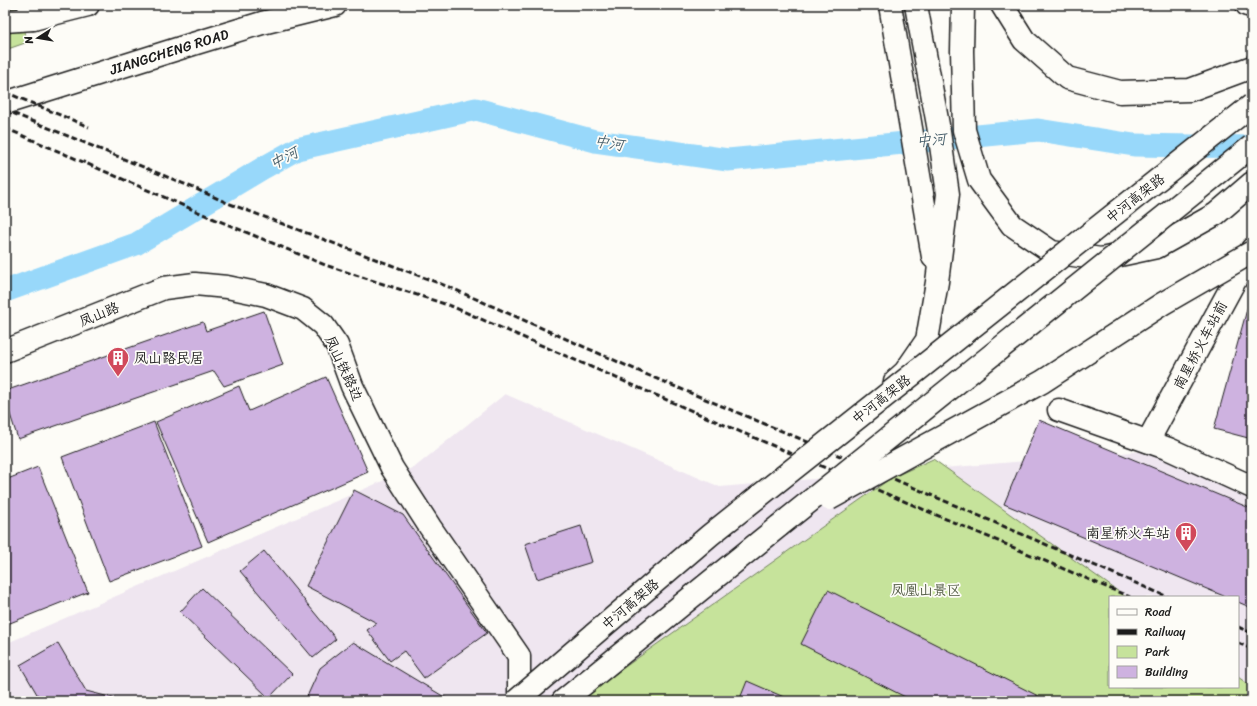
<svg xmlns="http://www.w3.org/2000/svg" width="1257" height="706" viewBox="0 0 1257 706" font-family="Sriracha,'LXGW WenKai TC',sans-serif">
	<rect width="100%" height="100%" fill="#fdfcf7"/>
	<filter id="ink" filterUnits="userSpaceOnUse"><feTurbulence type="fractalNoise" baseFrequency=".025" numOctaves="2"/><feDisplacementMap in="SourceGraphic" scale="8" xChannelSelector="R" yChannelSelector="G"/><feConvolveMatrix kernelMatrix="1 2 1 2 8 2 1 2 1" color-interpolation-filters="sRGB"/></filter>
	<g filter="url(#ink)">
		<!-- built -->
		<path fill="#efe6f0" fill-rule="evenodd" d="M 505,394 L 720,487 L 1169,449 L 1252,489 L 1252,701 L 5,701 L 5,644 L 415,467 ZM 1110,597 L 1238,597 L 1238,687 L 1110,687 Z"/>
		<!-- green -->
		<g fill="#c6e39b" stroke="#71805c">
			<polygon points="5,5 16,5 28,42 5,50"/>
			<polygon points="933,459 1126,597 1110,597 1110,687 1238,687 1238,677 1252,687 1252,701 577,701 891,478"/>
		</g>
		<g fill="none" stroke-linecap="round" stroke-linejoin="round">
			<!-- canal -->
			<polyline stroke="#98d8fa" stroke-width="23" points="5,291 136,244 263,168 297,149 476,109 595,141 728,160 1038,130 1134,145 1252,147"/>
		</g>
		<!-- building -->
		<g fill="#ceb2e0" stroke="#1c1c1c">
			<polygon points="1249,302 1252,302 1252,439 1214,429"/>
			<polygon points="264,311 283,365 224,386 214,371 18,439 5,399 5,391 203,322 206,331"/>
			<polygon points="326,377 368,472 208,542 156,422 239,386 249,411"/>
			<polygon points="1039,420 1252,509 1252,608 1238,602 1238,597 1226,597 1004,504"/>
			<polygon points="154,422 202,546 109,581 62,457"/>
			<polygon points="38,467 88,592 5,625 5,480"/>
			<polygon points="354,490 403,515 487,633 424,678 404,651 390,661 367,630 377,623 306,586"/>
			<polygon points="581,526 592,562 537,579 525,544"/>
			<polygon points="264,551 336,639 313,658 240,571"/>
			<polygon points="202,588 292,674 269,698 180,612"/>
			<polygon points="828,590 1048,701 913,701 801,644"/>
			<polygon points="353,642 451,701 305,701 320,668"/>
			<polygon points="58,643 86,691 125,701 41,701 20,665"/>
			<polygon points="747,681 793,701 739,701"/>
		</g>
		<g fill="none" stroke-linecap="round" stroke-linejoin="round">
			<!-- minor casing -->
			<g stroke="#1c1c1c" stroke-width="25">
				<g id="minor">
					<polyline points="29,5 33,19 88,5"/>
					<polyline points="5,21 33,19"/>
					<polyline points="5,351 164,288 195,284 227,287 266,295 303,309 323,325 337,345 352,386 392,468 430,527 519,656 519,701"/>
					<polyline points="1059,410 1169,449 1252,487"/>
					<polyline points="1148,441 1252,249"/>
				</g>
			</g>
			<!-- major casing -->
			<g stroke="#1c1c1c" stroke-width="25">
				<g id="major">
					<polyline points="1247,5 1252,6"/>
					<path id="s1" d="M 5,103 L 193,44 L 262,23 L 335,5"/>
				</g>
			</g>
			<!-- highway casing -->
			<g stroke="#1c1c1c" stroke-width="25">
				<g id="highway">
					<polyline points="890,5 933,257"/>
					<polyline points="963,5 962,51 964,130 979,180 1012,225 1052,252 1101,259 1157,247 1216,214 1252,183"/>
					<polyline points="1002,5 1024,40 1067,78 1120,92 1190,90 1252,67"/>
					<polyline points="895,381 905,372 927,340 937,282 948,194 938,125 916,5"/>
					<polyline points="563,701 779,526"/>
				</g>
			</g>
			<!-- minor -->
			<use href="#minor" stroke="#fdfcf7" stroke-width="22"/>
			<!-- major -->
			<use href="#major" stroke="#fdfcf7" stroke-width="22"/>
			<!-- highway -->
			<use href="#highway" stroke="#fdfcf7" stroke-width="22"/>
			<!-- rail -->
			<g stroke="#1c1c1c" stroke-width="3" stroke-dasharray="6 3" stroke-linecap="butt">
				<polyline points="5,92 89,127"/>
				<polyline points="5,110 194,188 225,202 449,287 650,376 796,437 1168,597"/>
				<polyline points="5,128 212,218 325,265 451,306 729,427 1130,597"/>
				<polyline points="1238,627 1252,633"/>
				<polyline points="1238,643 1252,649"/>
			</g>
			<!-- highway-bridge casing -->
			<g stroke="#1c1c1c" stroke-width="25" stroke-linecap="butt">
				<g id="highway-bridge">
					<polyline points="829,499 1042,382 1162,304 1252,252"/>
					<polyline points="779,526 1252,146"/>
					<polyline points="516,701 710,535 1252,105"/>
				</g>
			</g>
			<!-- highway-bridge -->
			<use href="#highway-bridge" stroke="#fdfcf7" stroke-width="22"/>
		</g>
	</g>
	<!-- icons -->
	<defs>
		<g id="building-pin" transform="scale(1.15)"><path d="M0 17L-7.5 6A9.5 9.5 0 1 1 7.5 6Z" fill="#d1495b" stroke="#fdfcf7"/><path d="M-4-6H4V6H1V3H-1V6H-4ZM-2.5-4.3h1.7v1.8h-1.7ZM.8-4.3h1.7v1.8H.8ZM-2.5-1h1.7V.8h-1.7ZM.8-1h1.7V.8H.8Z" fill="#fff"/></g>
	</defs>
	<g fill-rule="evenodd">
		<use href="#building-pin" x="118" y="358"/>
		<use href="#building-pin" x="1186" y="533"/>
	</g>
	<g text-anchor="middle" stroke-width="3.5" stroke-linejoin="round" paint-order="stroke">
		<!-- street labels -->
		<g font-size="14" fill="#1c1c1c" stroke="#fdfcf7">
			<text dy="5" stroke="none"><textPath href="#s1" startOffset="172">JIANGCHENG ROAD</textPath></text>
			<text transform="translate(1135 198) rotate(-38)" y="5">中河高架路</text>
			<text transform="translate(99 314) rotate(-22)" y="5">凤山路</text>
			<text transform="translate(1200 345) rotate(-62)" y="5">南星桥火车站前</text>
			<text transform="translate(344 368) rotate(65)" y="5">凤山铁路边</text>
			<text transform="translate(881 399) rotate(-38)" y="5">中河高架路</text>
			<text transform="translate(630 604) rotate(-40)" y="5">中河高架路</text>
		</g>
		<!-- poi labels -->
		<g font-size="14" fill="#1c1c1c" stroke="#fdfcf7" text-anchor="start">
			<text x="134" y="363">凤山路民居</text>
			<text x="1170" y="538" text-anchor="end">南星桥火车站</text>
		</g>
		<!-- park labels -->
		<g font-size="14" fill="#4f5842" stroke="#fdfcf7">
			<text x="926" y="595">凤凰山景区</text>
		</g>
		<!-- water labels -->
		<g font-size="15" font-style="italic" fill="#475e6a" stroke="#fdfcf7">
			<text transform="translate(931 140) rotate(-5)" y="5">中河</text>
			<text transform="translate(609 143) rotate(9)" y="5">中河</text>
			<text transform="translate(284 158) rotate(-28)" y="5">中河</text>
		</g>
	</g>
	<!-- margin -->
	<rect width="1257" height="706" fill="none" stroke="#fdfcf7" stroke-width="20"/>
	<rect x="10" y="10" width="1237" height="686" fill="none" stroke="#1c1c1c" stroke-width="1.5" filter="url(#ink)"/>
	<!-- legend -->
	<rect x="1109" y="596" width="130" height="92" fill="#fdfcf7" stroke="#a3a29f"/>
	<rect x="1117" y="609" width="20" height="6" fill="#fdfcf7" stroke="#a3a29f"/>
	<text x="1145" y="616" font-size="12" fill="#1c1c1c">Road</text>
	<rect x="1117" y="629" width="20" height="6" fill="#1c1c1c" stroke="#a3a29f"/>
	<text x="1145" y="636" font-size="12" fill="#1c1c1c">Railway</text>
	<rect x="1117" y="646" width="20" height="12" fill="#c6e39b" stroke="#a3a29f"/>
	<text x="1145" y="656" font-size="12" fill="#1c1c1c">Park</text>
	<rect x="1117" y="666" width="20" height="12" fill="#ceb2e0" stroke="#a3a29f"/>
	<text x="1145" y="676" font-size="12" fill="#1c1c1c">Building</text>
	<!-- north arrow -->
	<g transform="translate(38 38) rotate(258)" stroke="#fdfcf7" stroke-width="3" paint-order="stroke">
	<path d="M0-3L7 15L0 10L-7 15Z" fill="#1c1c1c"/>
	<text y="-6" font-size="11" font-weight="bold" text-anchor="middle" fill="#1c1c1c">N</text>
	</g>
</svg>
